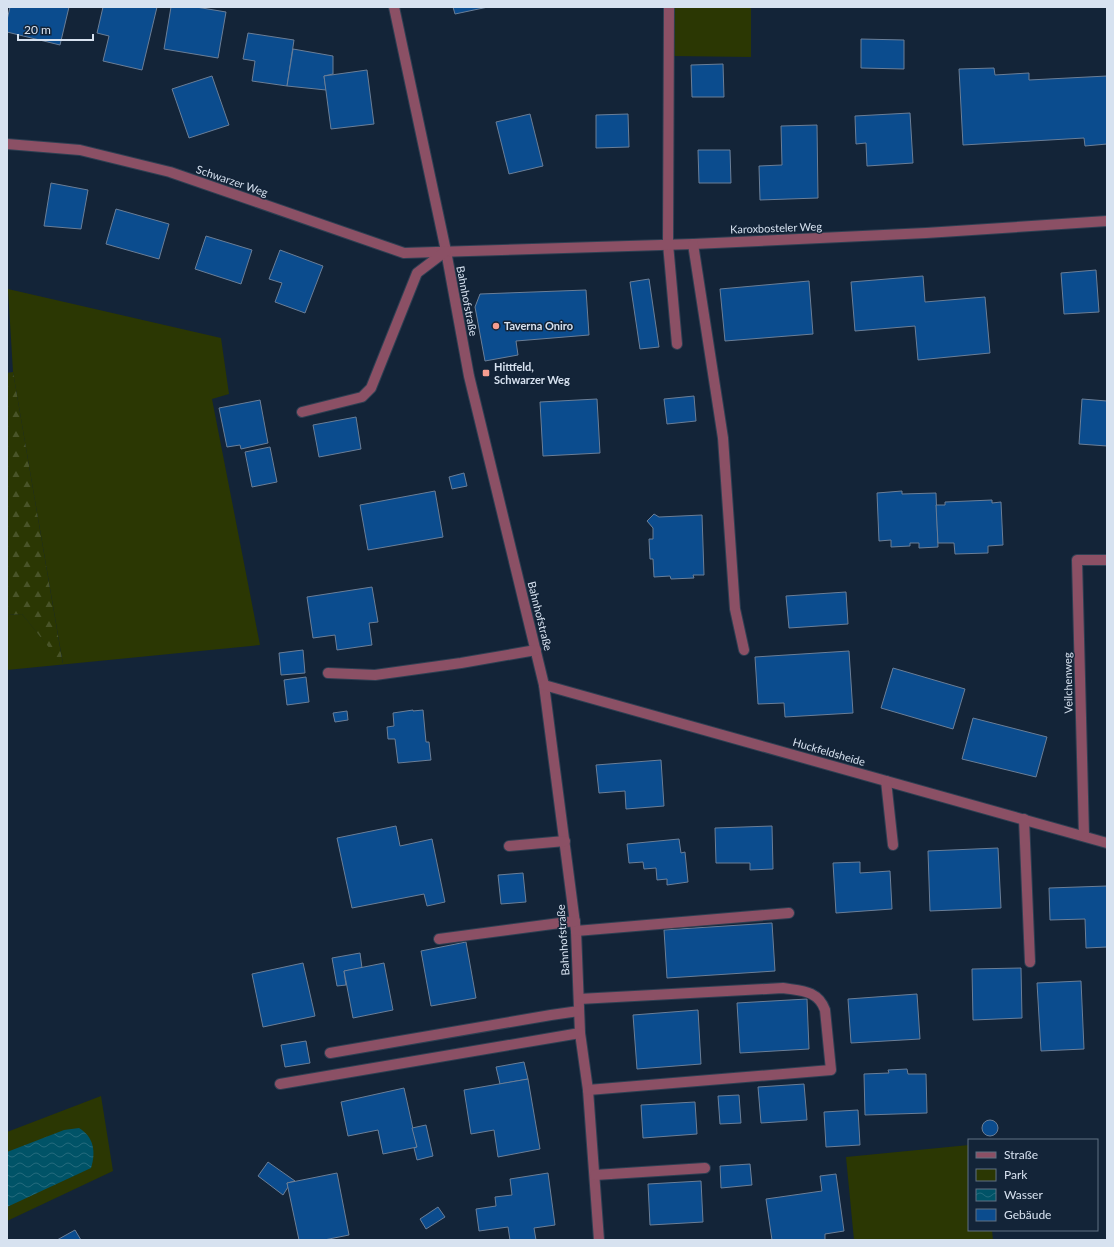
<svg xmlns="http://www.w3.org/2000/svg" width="1114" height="1247" viewBox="0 0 1114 1247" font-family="Lato,sans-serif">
	<defs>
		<pattern id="forest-firs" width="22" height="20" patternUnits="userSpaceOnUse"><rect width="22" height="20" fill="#2b3703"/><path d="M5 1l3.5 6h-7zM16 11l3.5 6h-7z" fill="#495428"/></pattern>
		<pattern id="water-waves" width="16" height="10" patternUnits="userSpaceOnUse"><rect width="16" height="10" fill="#005367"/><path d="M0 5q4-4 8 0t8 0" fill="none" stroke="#246b7d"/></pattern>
	</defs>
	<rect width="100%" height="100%" fill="#132438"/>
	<!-- green -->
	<g fill="#2b3703">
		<polygon points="674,7 751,7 751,57 673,56"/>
		<polygon points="8,289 221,338 229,394 212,399 260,645 7,670 7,615 22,614 63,664 13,372"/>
		<polygon points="101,1096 113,1171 7,1221 7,1132"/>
		<polygon points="969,1145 969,1230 992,1230 993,1240 854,1240 846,1157"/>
	</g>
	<!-- forest -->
	<polygon fill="url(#forest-firs)" points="13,372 63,665 22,614 7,615 7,373"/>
	<!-- water -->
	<path fill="url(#water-waves)" d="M 79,1128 C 94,1137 96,1152 91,1168 L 7,1207 L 7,1152 L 64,1130 Z"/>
	<!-- building -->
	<g fill="#0b4c8e" stroke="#6a7e97">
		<polygon points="10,7 69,7 60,45 7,32 7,20"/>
		<polygon points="103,7 157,7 142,70 103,61 109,36 97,33"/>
		<polygon points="171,7 196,7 226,12 218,58 164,49"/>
		<polygon points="453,7 488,7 455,14"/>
		<polygon points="248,33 294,40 287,86 252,81 255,61 243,59"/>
		<polygon points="861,39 904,40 904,69 861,68"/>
		<polygon points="293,49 333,56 333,74 324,76 326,90 287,86"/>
		<polygon points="723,64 724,97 692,97 691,65"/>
		<polygon points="994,68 995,75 1029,73 1029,80 1107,76 1107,144 1085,146 1084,138 963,145 959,69"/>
		<polygon points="367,70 374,124 331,129 324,76"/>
		<polygon points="212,76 229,125 189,138 172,89"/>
		<polygon points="910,113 913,163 867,166 866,143 856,144 855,116"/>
		<polygon points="530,114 543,166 509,174 496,122"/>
		<polygon points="628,114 629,147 596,148 596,115"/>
		<polygon points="817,125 818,198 760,200 759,166 782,165 781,126"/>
		<polygon points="698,150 730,150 731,183 699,183"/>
		<polygon points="51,183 88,190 81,229 44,226"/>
		<polygon points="116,209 169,224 159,259 106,244"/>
		<polygon points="206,236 252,250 241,284 195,269"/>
		<polygon points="280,250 323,266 305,313 275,302 282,283 269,279"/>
		<polygon points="1096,270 1099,312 1064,314 1061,273"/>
		<polygon points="923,276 925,302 985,297 990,353 918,360 915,326 855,331 851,282"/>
		<polygon points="649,279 659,347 640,349 630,282"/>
		<polygon points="809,281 813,334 725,341 720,289"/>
		<polygon points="586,290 589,335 516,341 518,355 485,361 475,307 480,294"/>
		<polygon points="694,396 696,421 667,424 664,399"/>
		<polygon points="597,399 600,453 543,456 540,402"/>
		<polygon points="1082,399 1107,401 1107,446 1079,444"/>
		<polygon points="260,400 268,443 241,449 240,445 227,447 219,408"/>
		<polygon points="356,417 361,449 319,457 313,425"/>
		<polygon points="270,447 277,482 252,487 245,452"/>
		<polygon points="464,473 467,486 452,489 449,477"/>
		<polygon points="435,491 443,537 368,550 360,505"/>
		<polygon points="902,491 902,494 936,493 938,547 919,548 919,543 910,543 910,546 891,547 891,540 879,541 877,493"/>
		<polygon points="992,500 992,503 1001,502 1003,545 988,546 988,553 955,554 954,543 938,543 936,505 945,505 945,502"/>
		<polygon points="654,514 659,517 702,515 704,575 693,575 694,578 671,579 670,576 654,577 653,559 650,559 649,539 653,539 653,528 647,521"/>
		<polygon points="372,587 378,622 369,623 372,645 337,650 335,635 313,638 307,597"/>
		<polygon points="846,592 848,624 789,628 786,596"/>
		<polygon points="303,650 305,673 281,675 279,653"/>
		<polygon points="849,651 853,713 785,717 784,703 758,704 755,657"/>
		<polygon points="893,668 965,689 953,729 881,708"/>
		<polygon points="306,677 309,702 287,705 284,680"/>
		<polygon points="413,710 413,711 423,710 426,742 429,742 431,760 398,763 395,739 388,739 387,727 394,726 393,713"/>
		<polygon points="347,711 348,720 335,722 333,713"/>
		<polygon points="973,718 1047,737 1036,777 962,759"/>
		<polygon points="661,760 664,806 626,809 625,791 599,793 596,765"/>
		<polygon points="396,826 400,846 432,839 445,902 427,906 424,894 352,908 337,838"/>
		<polygon points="772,826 773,869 750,870 750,863 716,863 715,828"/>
		<polygon points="679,839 681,853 685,852 688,882 667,885 667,879 657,880 656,868 644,869 643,862 629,863 627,844"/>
		<polygon points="998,848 1001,908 930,911 928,851"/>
		<polygon points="860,862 860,873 890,871 892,909 836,913 833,863"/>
		<polygon points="523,873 526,902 501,904 498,875"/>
		<polygon points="1107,886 1107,947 1086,948 1085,919 1050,920 1049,888"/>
		<polygon points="772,923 775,971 667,978 664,930"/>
		<polygon points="466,942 476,998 431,1006 421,951"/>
		<polygon points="360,953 362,968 344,971 346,985 337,986 332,958"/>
		<polygon points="303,963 315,1016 263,1027 252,974"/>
		<polygon points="384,963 393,1010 353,1018 344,971"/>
		<polygon points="1021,968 1022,1018 973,1020 972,969"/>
		<polygon points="1081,981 1084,1049 1041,1051 1037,983"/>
		<polygon points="917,994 920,1039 851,1043 848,999"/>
		<polygon points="807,999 809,1049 740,1053 737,1003"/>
		<polygon points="698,1010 701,1064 637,1069 633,1015"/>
		<polygon points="306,1041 310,1063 285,1067 281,1045"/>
		<polygon points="524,1062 528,1079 500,1084 496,1067"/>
		<polygon points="907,1069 908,1074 926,1074 927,1113 865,1115 864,1074 889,1073 888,1070"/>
		<polygon points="528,1079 540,1149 498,1157 494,1130 471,1134 464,1090"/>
		<polygon points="804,1084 807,1120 761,1123 758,1087"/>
		<polygon points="404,1088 417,1147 383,1154 378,1130 348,1136 341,1102"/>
		<polygon points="739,1095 741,1123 720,1124 718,1096"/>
		<polygon points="695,1102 697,1134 643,1138 641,1105"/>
		<polygon points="858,1110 860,1145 826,1147 824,1112"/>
		<circle cx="990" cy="1128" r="8"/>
		<polygon points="426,1125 433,1156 417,1160 414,1148 417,1147 412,1128"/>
		<polygon points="268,1162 295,1181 287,1183 288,1187 283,1195 258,1176"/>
		<polygon points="750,1164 752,1185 721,1188 720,1166"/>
		<polygon points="337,1173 349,1235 324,1240 299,1240 287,1183"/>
		<polygon points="548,1173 555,1225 534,1228 536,1240 510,1240 508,1227 479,1231 476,1209 496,1206 495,1197 512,1195 510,1179"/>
		<polygon points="836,1174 844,1231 825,1234 825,1240 772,1240 766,1199 822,1191 820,1176"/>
		<polygon points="701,1181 703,1222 650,1225 648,1184"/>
		<polygon points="438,1207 445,1217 426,1229 420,1219"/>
		<polygon points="75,1230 81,1240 57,1240"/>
	</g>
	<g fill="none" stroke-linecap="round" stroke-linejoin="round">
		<!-- minor casing -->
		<g stroke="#2e3f52" stroke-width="12">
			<g id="minor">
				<polyline points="394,7 446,251 469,376 544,685 576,931 580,1033 588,1090 599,1240"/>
				<polyline points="669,7 668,244 677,344"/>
				<polyline points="7,144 80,150 170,172 404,253 693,244 926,233 1107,221"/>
				<polyline points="693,244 723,438 735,609 744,650"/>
				<polyline points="302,412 362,397 371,388 417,273 446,251"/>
				<polyline points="328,673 375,675 461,663 536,650"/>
				<polyline points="544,685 1107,843"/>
				<polyline points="886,781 893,845"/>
				<polyline points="1024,819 1030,962"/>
				<polyline points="1084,836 1077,560 1107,560"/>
				<polyline points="509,846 565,841"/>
				<polyline points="576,931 789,913"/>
				<polyline points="439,939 575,921"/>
				<path d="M 579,999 L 783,988 C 801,991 818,990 825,1010 L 831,1070 L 588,1090"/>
				<polyline points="330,1053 551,1015 579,1011"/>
				<polyline points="280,1084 580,1033"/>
				<polyline points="595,1175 705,1168"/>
			</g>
		</g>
		<!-- minor -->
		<use href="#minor" stroke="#8b5065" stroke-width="10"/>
	</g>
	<!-- markers -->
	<g fill="#f59d90" stroke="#132438" stroke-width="1.5">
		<circle cx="496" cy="326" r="4"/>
		<rect x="482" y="369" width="8" height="8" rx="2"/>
	</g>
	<g text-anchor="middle" stroke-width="3" stroke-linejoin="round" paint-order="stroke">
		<!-- street labels -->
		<g font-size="11" fill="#d7e2f0" stroke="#132438">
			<text transform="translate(232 181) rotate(19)" y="4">Schwarzer Weg</text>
			<text transform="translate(776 228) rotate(-2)" y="4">Karoxbosteler Weg</text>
			<text transform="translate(467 301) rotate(79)" y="4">Bahnhofstraße</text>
			<text transform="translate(540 616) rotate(76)" y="4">Bahnhofstraße</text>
			<text transform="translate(1068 683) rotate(-91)" y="4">Veilchenweg</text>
			<text transform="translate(829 752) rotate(16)" y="4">Huckfeldsheide</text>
			<text transform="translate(563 940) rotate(-94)" y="4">Bahnhofstraße</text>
		</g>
		<!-- poi labels -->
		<g font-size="11" font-weight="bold" fill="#d7e2f0" stroke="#132438" text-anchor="start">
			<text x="504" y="330">Taverna Oniro</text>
			<text x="494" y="371">Hittfeld,<tspan x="494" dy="13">Schwarzer Weg</tspan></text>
		</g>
	</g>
	<!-- border -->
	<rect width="1114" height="1247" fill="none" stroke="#d7e2f0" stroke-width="16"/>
	<!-- legend -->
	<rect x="968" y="1139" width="130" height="92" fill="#132438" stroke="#617082"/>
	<rect x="976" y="1152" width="20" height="6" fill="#8b5065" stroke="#617082"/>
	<text x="1004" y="1159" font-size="12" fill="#d7e2f0">Straße</text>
	<rect x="976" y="1169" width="20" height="12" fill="#2b3703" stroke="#617082"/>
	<text x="1004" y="1179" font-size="12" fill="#d7e2f0">Park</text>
	<rect x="976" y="1189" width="20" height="12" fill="url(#water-waves)" stroke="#617082"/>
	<text x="1004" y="1199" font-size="12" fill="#d7e2f0">Wasser</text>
	<rect x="976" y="1209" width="20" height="12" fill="#0b4c8e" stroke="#617082"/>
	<text x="1004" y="1219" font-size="12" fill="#d7e2f0">Gebäude</text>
	<!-- scale -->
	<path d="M18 34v6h75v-6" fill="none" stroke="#d7e2f0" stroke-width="2"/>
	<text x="24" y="34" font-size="12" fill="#d7e2f0" stroke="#132438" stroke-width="3" paint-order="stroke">20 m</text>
</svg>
